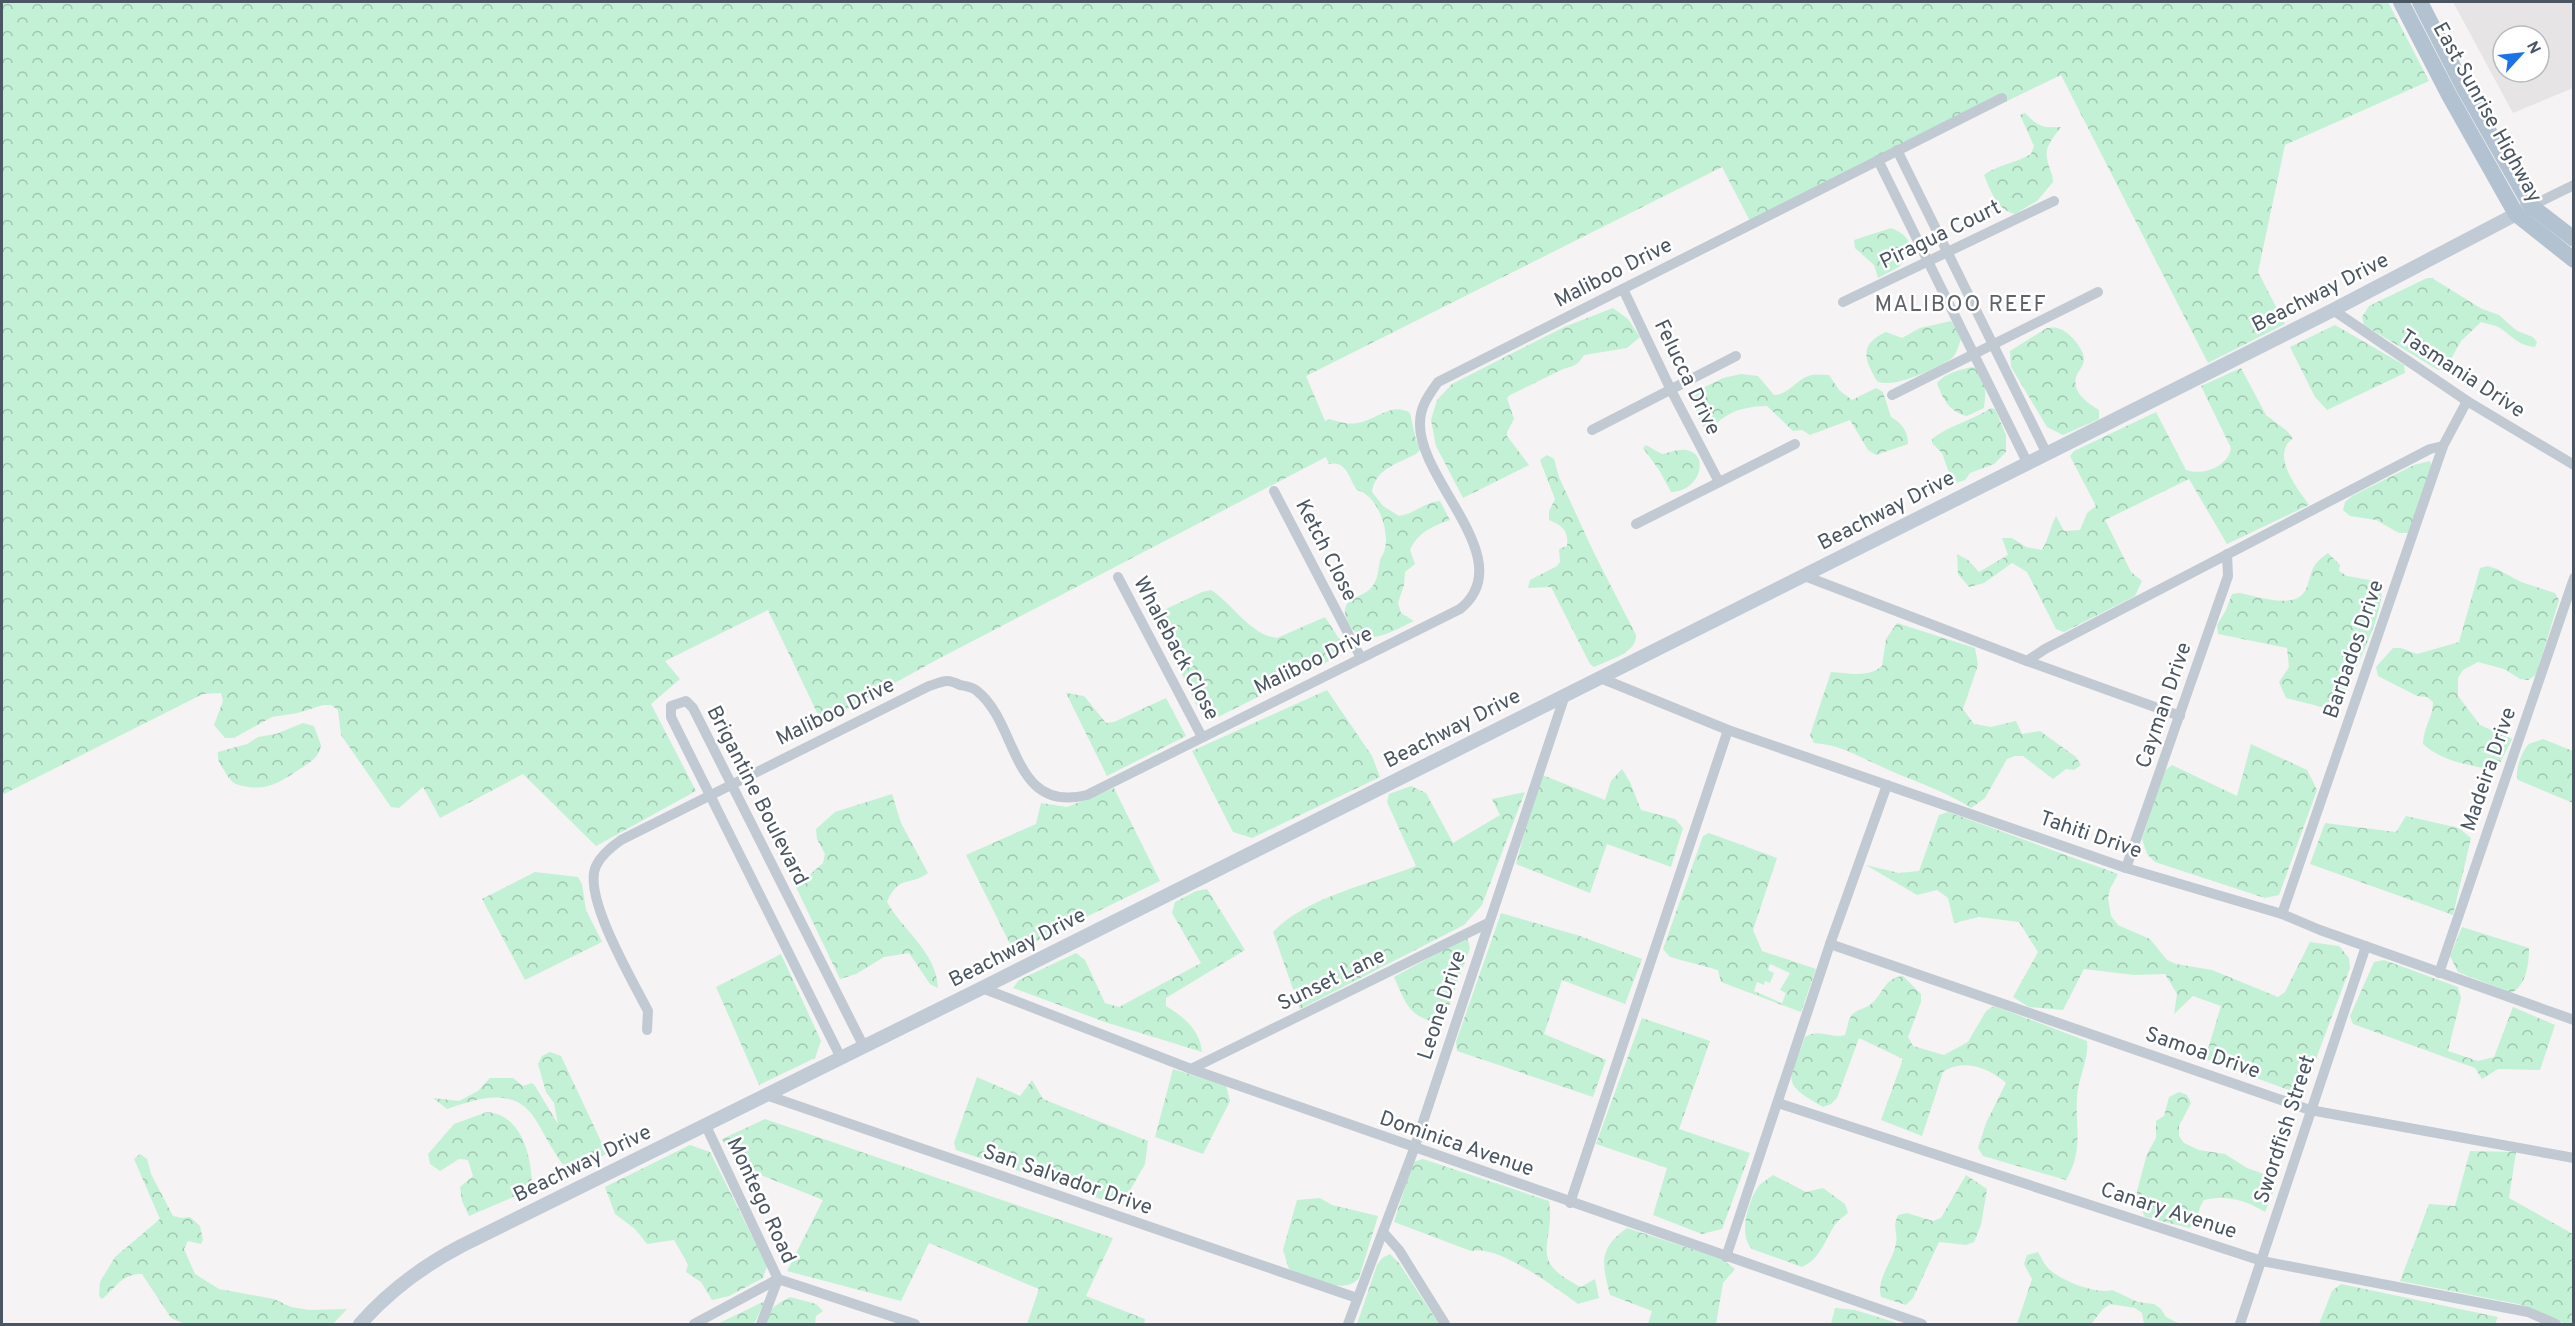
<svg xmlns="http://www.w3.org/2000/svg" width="2575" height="1326" viewBox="0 0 2575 1326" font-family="Overpass,sans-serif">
	<defs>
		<pattern id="forest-crowns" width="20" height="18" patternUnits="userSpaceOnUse" patternTransform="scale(1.5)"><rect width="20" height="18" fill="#c3f1d5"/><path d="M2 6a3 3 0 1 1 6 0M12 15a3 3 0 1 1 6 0" fill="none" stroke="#a0c6b0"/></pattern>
	</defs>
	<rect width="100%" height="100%" fill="#f5f3f3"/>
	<!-- education -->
	<path fill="#e6e4e5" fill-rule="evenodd" d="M 2453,2 L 2573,2 L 2573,88 L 2513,113 ZM 2503,36 L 2539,36 L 2539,72 L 2503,72 Z"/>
	<!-- forest -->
	<g fill="url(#forest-crowns)" fill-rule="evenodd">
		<path d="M 2,2 L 2388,2 L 2429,81 L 2285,145 L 2258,272 L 2285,324 L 2208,363 L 2061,75 L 1752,225 L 1722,167 L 1306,376 L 1325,421 L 1329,419 C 1339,421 1346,425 1357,423 C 1375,421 1392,401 1410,413 L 1416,440 L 1421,449 L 1416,454 C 1397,464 1375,469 1372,492 L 1383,506 L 1399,516 C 1414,514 1425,502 1440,501 L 1450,520 C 1433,526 1418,532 1410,550 L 1415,564 L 1405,572 L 1404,585 L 1398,603 L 1401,613 L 1414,621 C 1394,630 1364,651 1349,624 C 1346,618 1343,612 1346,606 C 1350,597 1365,596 1372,587 C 1378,579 1378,570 1380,561 C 1380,558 1383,555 1384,552 C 1391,533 1378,495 1357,490 C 1349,479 1347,460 1329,464 L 1326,457 L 940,658 L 822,723 L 768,610 L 665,661 L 680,679 L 651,704 L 696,791 L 596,846 L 523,774 L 440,818 L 423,787 L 399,808 L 391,807 L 341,735 L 338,710 L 331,705 L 323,705 L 298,713 L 272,717 L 234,738 L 225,738 L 214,725 L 223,701 L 221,693 L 203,694 L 2,795 Z"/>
		<path d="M 2025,113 C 2039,127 2042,128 2061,127 C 2055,136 2044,146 2047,158 C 2048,167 2053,173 2053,182 L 2037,201 L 2015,214 C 1997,210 1991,192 1984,175 C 1997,165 2016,163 2031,154 L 2034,146 L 2020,115 Z"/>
		<path d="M 1891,228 C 1904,233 1909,238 1911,251 L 1899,267 L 1878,278 L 1874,265 L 1855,248 L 1854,240 Z"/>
		<path d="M 2427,278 L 2432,278 L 2482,309 L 2499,315 L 2517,331 L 2533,337 L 2537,342 L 2535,347 C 2519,346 2512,336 2500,328 C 2495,325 2487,324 2481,322 L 2461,341 L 2446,368 L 2438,370 L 2364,325 L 2362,317 L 2369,306 Z"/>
		<path d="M 1613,308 L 1628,319 L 1640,337 L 1627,348 L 1584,355 C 1577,366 1574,366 1563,369 L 1510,395 L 1507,398 L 1514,419 L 1507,432 L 1507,436 L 1529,465 L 1463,498 L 1436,446 L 1431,420 L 1437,400 L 1452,384 L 1564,327 Z"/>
		<path d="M 1951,321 L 1962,337 C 1959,343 1957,354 1952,358 C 1940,368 1890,390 1877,381 C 1864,359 1859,344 1886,332 L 1902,338 L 1920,328 Z"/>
		<polygon points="2335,325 2404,365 2405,373 2327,410 2315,397 2290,347"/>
		<path d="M 2047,328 C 2050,328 2053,327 2057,328 C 2067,329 2085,349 2084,360 C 2084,366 2078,371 2076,377 C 2072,393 2088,403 2099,410 L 2099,419 L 2063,435 L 2047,427 L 2011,367 L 2010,351 Z"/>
		<path d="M 1973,367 C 1988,377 1986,393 1984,408 L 1967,416 C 1950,412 1943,400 1937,383 C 1947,372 1959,370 1973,367 Z"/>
		<path d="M 2241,368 L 2266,415 L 2287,431 L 2293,438 C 2270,455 2297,488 2309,505 L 2227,544 L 2189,479 L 2105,520 L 2131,572 L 2142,581 L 2135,596 L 2064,632 L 2056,629 L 2027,572 L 2012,563 L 1984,583 L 1969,587 L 1958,574 L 1957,554 L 1968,560 L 1979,572 L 2008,555 L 2002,538 L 2012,538 L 2026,547 L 2042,550 C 2049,538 2050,527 2056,516 L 2064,531 L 2080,530 L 2087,513 L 2096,506 L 2070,456 L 2074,451 L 2156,412 L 2186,470 C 2203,476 2228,467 2231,448 L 2201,386 Z"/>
		<path d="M 1741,374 L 1758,376 L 1774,395 C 1788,394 1793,384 1804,378 C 1812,373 1821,375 1829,375 L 1839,390 L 1852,400 L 1876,388 L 1883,392 L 1891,417 C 1902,423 1908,432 1908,444 L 1876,455 L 1868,450 L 1850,420 L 1810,435 L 1802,430 L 1793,431 L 1767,406 C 1752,406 1735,409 1723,418 C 1717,422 1714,427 1706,429 L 1700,423 L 1691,394 L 1723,378 Z"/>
		<path d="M 1991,408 L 1995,409 L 2006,435 L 2006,452 L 1994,464 L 1970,473 L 1965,480 L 1953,484 L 1942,453 L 1932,443 L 1932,439 C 1949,425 1972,421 1991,408 Z"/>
		<path d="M 1646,445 L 1662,454 C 1669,453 1678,449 1686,450 C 1711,454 1700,492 1671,492 L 1659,470 L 1643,448 Z"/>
		<path d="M 1547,455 L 1554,459 L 1559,477 L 1594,553 L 1636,635 C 1637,653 1608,660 1594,667 L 1590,664 L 1551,587 L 1528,588 L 1530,580 L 1557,566 L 1560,562 L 1559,549 L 1567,546 C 1569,531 1562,525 1549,520 L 1549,511 L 1555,499 L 1540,460 Z"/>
		<polygon points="2430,461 2435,479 2408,533 2399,533 2376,520 2350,516 2343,510 2345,502 2352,496 2414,465"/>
		<path d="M 2328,553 L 2340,565 L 2339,571 L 2347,576 L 2381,582 C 2388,610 2350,679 2338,706 L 2330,709 L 2286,698 L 2279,682 L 2289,667 L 2287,648 L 2218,634 L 2217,625 L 2226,610 L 2232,594 L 2239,593 C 2258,596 2298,612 2307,587 C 2313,569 2311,565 2328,553 Z"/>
		<path d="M 2488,566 L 2497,569 L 2521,582 L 2555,593 L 2559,600 L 2536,675 L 2528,680 L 2520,679 L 2504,669 L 2478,662 L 2463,670 L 2458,678 L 2458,696 L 2480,725 L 2512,739 L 2496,771 C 2471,765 2442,762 2423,744 C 2423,729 2433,717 2433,702 L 2427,697 L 2417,696 L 2378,676 L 2376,667 L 2393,648 L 2401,648 L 2417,654 L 2459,642 L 2480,568 Z"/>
		<path d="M 1211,590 C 1233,604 1250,635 1277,638 L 1325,617 L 1340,640 L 1337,657 L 1218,717 L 1209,718 L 1197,706 L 1160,628 L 1164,610 L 1202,592 Z"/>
		<path d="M 1897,623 L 1975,648 L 1978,665 L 1963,709 L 1974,724 L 1991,727 L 2016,721 L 2022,734 L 2040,731 L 2076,757 L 2081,765 L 2074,770 L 2066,769 L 2053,779 L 2023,756 L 2015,756 L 2007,759 L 1985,798 L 1971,808 C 1947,792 1919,783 1891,771 C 1865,760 1843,745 1814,743 L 1810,735 L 1831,672 C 1848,673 1869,678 1882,666 L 1886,639 Z"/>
		<polygon points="1327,690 1372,756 1380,777 1252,838 1233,832 1192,751"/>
		<polygon points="1066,693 1084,696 1106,723 1114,722 1166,698 1186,736 1107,776"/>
		<path d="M 303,723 L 314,726 L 321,745 C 319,758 310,762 300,769 C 283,780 270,790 249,787 C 235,785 231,783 224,770 C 220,764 217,760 218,752 L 247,744 L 258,737 L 276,734 Z"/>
		<path d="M 2543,739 L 2573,751 L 2573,803 L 2518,780 C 2514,772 2522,750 2529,744 C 2533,742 2538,741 2543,739 Z"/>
		<polygon points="2251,744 2307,770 2317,790 2279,895 2265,898 2155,862 2147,854 2142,839 2164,771 2172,765 2237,796"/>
		<polygon points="1622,769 1630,782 1641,810 1675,819 1683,828 1671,867 1607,844 1590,893 1516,864 1540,774 1605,800 1611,781"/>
		<path d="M 1411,786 L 1426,793 L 1453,843 L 1500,815 L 1492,799 L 1525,792 L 1482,905 L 1464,925 L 1300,1009 L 1273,932 C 1306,897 1371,884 1416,866 L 1387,802 L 1389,794 Z"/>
		<polygon points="1114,788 1160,881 1014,952 966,855 1036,824 1041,803 1067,807"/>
		<path d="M 892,794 L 901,823 L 928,873 C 909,887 899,874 887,902 C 903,931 936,951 938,988 L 930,984 L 909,953 L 884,957 L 856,974 L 840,979 L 796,887 L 823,863 L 825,854 L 817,839 L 816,829 L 835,812 Z"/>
		<polygon points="1948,812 2118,874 2110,889 2108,898 2111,916 2118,925 2150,939 2167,960 2176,964 2212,970 2278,997 2285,992 2310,942 2339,946 2349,958 2350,968 2307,1083 2294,1092 2205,1059 2221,1006 2193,996 2174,1014 2177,994 2165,974 2134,975 2084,969 2063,1010 2029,1007 2013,997 2038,952 2019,922 1979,917 1954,923 1948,898 1937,890 1917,895 1866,865 1899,873 1919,871 1939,815"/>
		<polygon points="2406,816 2459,828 2471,838 2453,915 2310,864 2325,823 2396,832"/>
		<path d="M 1709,833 L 1777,858 L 1753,930 L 1762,951 L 1816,969 L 1801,1012 L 1721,982 L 1718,970 L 1670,957 L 1663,949 L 1703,836 ZM 1770,964 L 1790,973 L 1780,990 L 1786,993 L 1782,1003 L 1754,991 L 1757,982 L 1764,985 L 1765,981 L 1770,983 L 1774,973 L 1768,970 Z"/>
		<polygon points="535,872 578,877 582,884 586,910 602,942 525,980 482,899"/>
		<path d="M 1207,889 L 1245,950 L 1166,998 L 1166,1006 C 1184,1017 1200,1030 1202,1052 L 1105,1022 L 1013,988 L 1019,980 L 1076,953 L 1085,960 L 1105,1003 L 1119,1007 L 1201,963 L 1172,913 L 1175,902 L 1196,891 Z"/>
		<polygon points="1501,913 1577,935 1642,959 1625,1004 1562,980 1544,1034 1606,1060 1593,1097 1457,1051 1456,1042"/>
		<path d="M 2462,927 L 2529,948 C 2529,964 2526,986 2511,993 L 2458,972 L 2450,956 Z"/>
		<path d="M 1467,937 L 1470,948 L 1442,1025 C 1408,1015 1408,1008 1394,977 Z"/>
		<polygon points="781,954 821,1041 815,1058 759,1085 716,987"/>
		<polygon points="2384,960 2458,987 2461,998 2448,1051 2478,1061 2494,1057 2513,1007 2555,1025 2540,1070 2498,1069 2482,1079 2475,1068 2353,1024 2350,1016 2374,962"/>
		<path d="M 1903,976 L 1921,994 L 1921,1002 L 1908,1037 L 1913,1046 L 1944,1055 L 1968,1042 L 1986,1011 L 1994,1006 L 2087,1041 C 2089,1060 2078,1078 2077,1097 C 2075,1127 2084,1150 2066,1180 L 1983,1156 L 1978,1148 L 1986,1123 L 2006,1083 C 1989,1068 1963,1058 1943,1072 L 1922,1136 L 1881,1120 L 1903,1059 L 1859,1038 L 1837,1098 L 1831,1104 L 1823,1107 C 1778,1082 1790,1080 1805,1037 C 1820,1028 1830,1039 1845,1035 C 1847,1029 1848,1021 1851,1016 C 1856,1009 1865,1009 1871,1004 C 1884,993 1884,978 1903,976 Z"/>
		<polygon points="1642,1018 1710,1041 1679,1129 1750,1153 1722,1229 1702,1234 1653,1215 1667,1168 1596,1144"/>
		<path d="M 550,1052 L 561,1056 L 607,1154 L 570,1169 C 562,1166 557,1156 552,1148 C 544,1136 537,1118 527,1109 C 505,1088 472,1101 447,1109 L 433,1098 L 459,1101 L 478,1091 L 490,1078 L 513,1078 L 523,1086 L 532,1083 L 535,1086 L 558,1124 L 554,1103 L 546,1092 L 538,1064 L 542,1056 Z"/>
		<polygon points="1173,1069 1226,1086 1230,1101 1203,1154 1155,1137"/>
		<polygon points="977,1077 1020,1096 1032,1080 1043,1099 1148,1141 1145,1164 1121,1206 956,1150 954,1143"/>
		<path d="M 2179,1092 L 2187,1095 L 2191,1103 L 2179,1126 L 2179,1136 L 2184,1143 L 2199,1150 L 2225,1154 L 2247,1168 L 2264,1174 L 2275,1188 L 2265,1212 C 2245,1200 2227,1195 2204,1200 L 2200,1207 L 2196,1224 L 2189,1228 L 2145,1217 L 2137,1200 L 2137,1191 L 2147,1154 L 2156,1138 L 2156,1121 L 2164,1116 L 2169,1097 Z"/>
		<path d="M 487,1112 C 524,1115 532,1160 532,1189 L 469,1216 L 462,1201 L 460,1187 L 473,1176 L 468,1160 L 459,1159 L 440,1171 L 430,1164 L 428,1154 L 454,1124 Z"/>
		<polygon points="765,1119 1113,1238 1086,1296 1145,1319 1144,1324 1027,1324 1039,1289 929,1243 901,1301 787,1271 823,1200 738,1166 722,1139"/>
		<polygon points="690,1145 710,1152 767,1266 763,1278 729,1296 712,1300 701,1282 686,1272 688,1264 674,1240 647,1244 635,1229 615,1214 605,1187"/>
		<polygon points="2470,1151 2516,1152 2509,1198 2573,1234 2573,1324 2566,1324 2518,1304 2400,1281 2429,1204 2455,1206"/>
		<path d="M 140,1154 L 147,1159 L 151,1174 L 173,1216 L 182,1218 L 190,1217 L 200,1226 L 203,1240 L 201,1244 L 188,1241 L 184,1249 L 195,1274 L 219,1289 L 274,1299 L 291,1307 L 309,1310 L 347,1309 L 333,1324 L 185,1324 L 171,1318 L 142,1274 C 122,1273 116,1288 102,1299 L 99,1296 L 100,1282 L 115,1257 L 160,1219 L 134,1159 Z"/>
		<path d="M 1423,1159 L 1549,1201 C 1556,1246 1525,1259 1581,1287 L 1595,1279 L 1599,1298 L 1578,1304 C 1556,1288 1498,1244 1471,1251 L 1394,1222 L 1413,1162 Z"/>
		<path d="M 1773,1175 L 1806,1192 L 1823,1188 L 1845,1204 L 1848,1213 C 1843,1217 1837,1221 1834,1226 C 1825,1241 1819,1260 1802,1267 L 1752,1249 C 1738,1235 1748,1202 1758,1187 C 1762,1182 1768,1179 1773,1175 Z"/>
		<path d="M 1966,1175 L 1987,1189 L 1981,1225 L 1974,1242 L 1966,1245 L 1939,1242 L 1913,1298 L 1906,1305 L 1881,1297 C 1876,1278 1893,1262 1896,1243 C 1898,1231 1892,1228 1898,1215 L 1907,1213 L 1933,1221 L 1941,1218 Z"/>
		<path d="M 1320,1198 L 1332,1205 L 1378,1216 L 1359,1278 C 1343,1297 1308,1276 1289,1269 L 1283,1250 L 1297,1200 Z"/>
		<path d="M 1627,1228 L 1722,1259 L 1735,1269 L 1723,1283 L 1716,1324 L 1648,1324 L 1652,1311 L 1610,1295 C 1602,1263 1598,1249 1627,1228 Z"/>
		<path d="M 2038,1252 C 2041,1257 2044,1264 2048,1268 C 2059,1280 2097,1295 2112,1290 L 2138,1302 L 2154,1304 L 2161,1309 L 2166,1317 L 2180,1324 L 2144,1324 L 2142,1313 L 2135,1308 L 2110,1304 L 2103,1309 L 2091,1324 L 2017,1324 L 2032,1279 L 2024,1264 L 2027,1255 Z"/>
		<polygon points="1390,1254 1399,1263 1439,1324 1357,1324 1377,1265 1382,1258"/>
		<polygon points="2341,1284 2498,1317 2495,1324 2319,1324 2332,1291"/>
		<path d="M 790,1297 L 816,1304 L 823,1311 L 816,1316 L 815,1324 L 765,1324 C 765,1310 779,1303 790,1297 Z"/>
		<polygon points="765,1301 754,1324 717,1324"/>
		<polygon points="1835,1308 1855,1310 1900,1324 1831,1324"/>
	</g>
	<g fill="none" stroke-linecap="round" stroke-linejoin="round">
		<!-- street -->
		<g stroke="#c1cad2" stroke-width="10">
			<polyline points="1897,150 2046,452"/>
			<polyline points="1878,160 2027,462"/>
			<polyline points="2531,206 2574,185"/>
			<polyline points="1623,289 1671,390 1719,482"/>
			<polyline points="1843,302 2054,201"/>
			<polyline points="2333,310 2467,401 2574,465"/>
			<polyline points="1892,395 2098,292"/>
			<polyline points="1592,430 1736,356"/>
			<polyline points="1274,491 1361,658"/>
			<polyline points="1636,524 1795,444"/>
			<polyline points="1802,575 2027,661 2180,716"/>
			<polyline points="1118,577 1202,737"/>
			<polyline points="2027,661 2045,649 2430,449 2443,446"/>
			<polyline points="1598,677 1728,730 2126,868 2282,914 2320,930 2574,1020"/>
			<polyline points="2126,868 2228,576 2227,554"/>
			<polyline points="2282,914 2443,446 2467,401"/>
			<polyline points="1830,944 2310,1110 2574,1158"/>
			<polyline points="2439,973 2574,578"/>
			<polyline points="982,988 1191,1069 1922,1324"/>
			<path d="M 647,1030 L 648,1011 C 633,981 582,896 596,866 C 601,855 611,847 621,840 L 929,686 C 934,685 941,681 947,681 C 951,681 956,683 960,685 C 965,686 973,687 977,691 C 1019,724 1011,814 1087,795 L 1460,609 C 1521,560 1418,481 1420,423 C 1420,406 1429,395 1438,382 L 2002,98"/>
			<polyline points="841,1058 671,717 671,706 686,701 693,708 864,1047"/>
			<polyline points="1191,1069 1488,923"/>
			<polyline points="766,1095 1357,1298"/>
			<polyline points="1778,1103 2262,1261 2528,1312 2556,1324"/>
			<polyline points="706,1126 778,1279 761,1324"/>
			<polyline points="1570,1203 1728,730"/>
			<polyline points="1383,1232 1399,1250 1445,1324"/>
			<polyline points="1726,1257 1830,944 1887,785"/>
			<polyline points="694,1324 778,1279 915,1324"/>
			<polyline points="1348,1324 1414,1149 1565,695"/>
			<polyline points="2240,1324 2366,946"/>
		</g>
		<!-- secondary -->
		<path stroke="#c1cbd6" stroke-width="14" d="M 360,1324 C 389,1291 421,1267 461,1246 L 982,988 L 2333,310 L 2524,210"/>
		<!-- primary -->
		<g stroke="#b3c2d1" stroke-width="16">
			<polyline points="2401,2 2449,95 2516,214 2574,260"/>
			<polyline points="2420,2 2464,88 2531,206 2574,239"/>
		</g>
	</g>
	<g text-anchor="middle" stroke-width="5" stroke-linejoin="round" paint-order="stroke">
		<!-- street labels -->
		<g font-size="21" fill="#4a5661" stroke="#fff">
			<text transform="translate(2488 112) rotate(61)" y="7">East Sunrise Highway</text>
			<text transform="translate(1940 234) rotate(-26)" y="7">Piragua Court</text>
			<text transform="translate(1613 272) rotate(-27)" y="7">Maliboo Drive</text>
			<text transform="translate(2320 292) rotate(-27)" y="7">Beachway Drive</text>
			<text transform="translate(2463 373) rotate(33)" y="7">Tasmania Drive</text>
			<text transform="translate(1688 377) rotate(64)" y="7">Felucca Drive</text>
			<text transform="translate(1886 510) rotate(-27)" y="7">Beachway Drive</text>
			<text transform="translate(1327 550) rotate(63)" y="7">Ketch Close</text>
			<text transform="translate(1177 648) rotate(62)" y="7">Whaleback Close</text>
			<text transform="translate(2353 649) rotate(-71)" y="7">Barbados Drive</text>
			<text transform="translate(1313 660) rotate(-26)" y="7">Maliboo Drive</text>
			<text transform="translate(2163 705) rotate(-71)" y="7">Cayman Drive</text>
			<text transform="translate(835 711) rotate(-26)" y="7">Maliboo Drive</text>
			<text transform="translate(1452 728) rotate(-27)" y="7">Beachway Drive</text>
			<text transform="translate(2488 769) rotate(-71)" y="7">Madeira Drive</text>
			<text transform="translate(758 795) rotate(63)" y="7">Brigantine Boulevard</text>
			<text transform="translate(2091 834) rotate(19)" y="7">Tahiti Drive</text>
			<text transform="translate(1017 947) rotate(-27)" y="7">Beachway Drive</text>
			<text transform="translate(1331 979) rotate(-26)" y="7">Sunset Lane</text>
			<text transform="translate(1441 1005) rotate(-72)" y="7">Leone Drive</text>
			<text transform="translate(2203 1052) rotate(19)" y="7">Samoa Drive</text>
			<text transform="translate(2284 1129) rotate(-72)" y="7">Swordfish Street</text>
			<text transform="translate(1457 1143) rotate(19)" y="7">Dominica Avenue</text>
			<text transform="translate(582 1163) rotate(-26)" y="7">Beachway Drive</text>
			<text transform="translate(1068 1179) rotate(19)" y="7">San Salvador Drive</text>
			<text transform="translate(762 1200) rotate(65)" y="7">Montego Road</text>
			<text transform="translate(2169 1210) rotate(18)" y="7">Canary Avenue</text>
		</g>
		<!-- neighbourhood labels -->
		<g font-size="22" letter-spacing="1.5" fill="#5f6368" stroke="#fff">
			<text x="1961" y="311">MALIBOO REEF</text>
		</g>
	</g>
	<!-- border -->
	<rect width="2575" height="1326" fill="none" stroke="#4a5661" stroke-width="6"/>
	<!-- north arrow -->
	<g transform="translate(2521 54) rotate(63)"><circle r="28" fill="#ffffff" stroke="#b7bbc0" stroke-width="1.5"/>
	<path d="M0-4.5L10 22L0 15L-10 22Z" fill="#1a73e8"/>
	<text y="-9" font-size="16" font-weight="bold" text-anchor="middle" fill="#4a5661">N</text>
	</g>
</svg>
